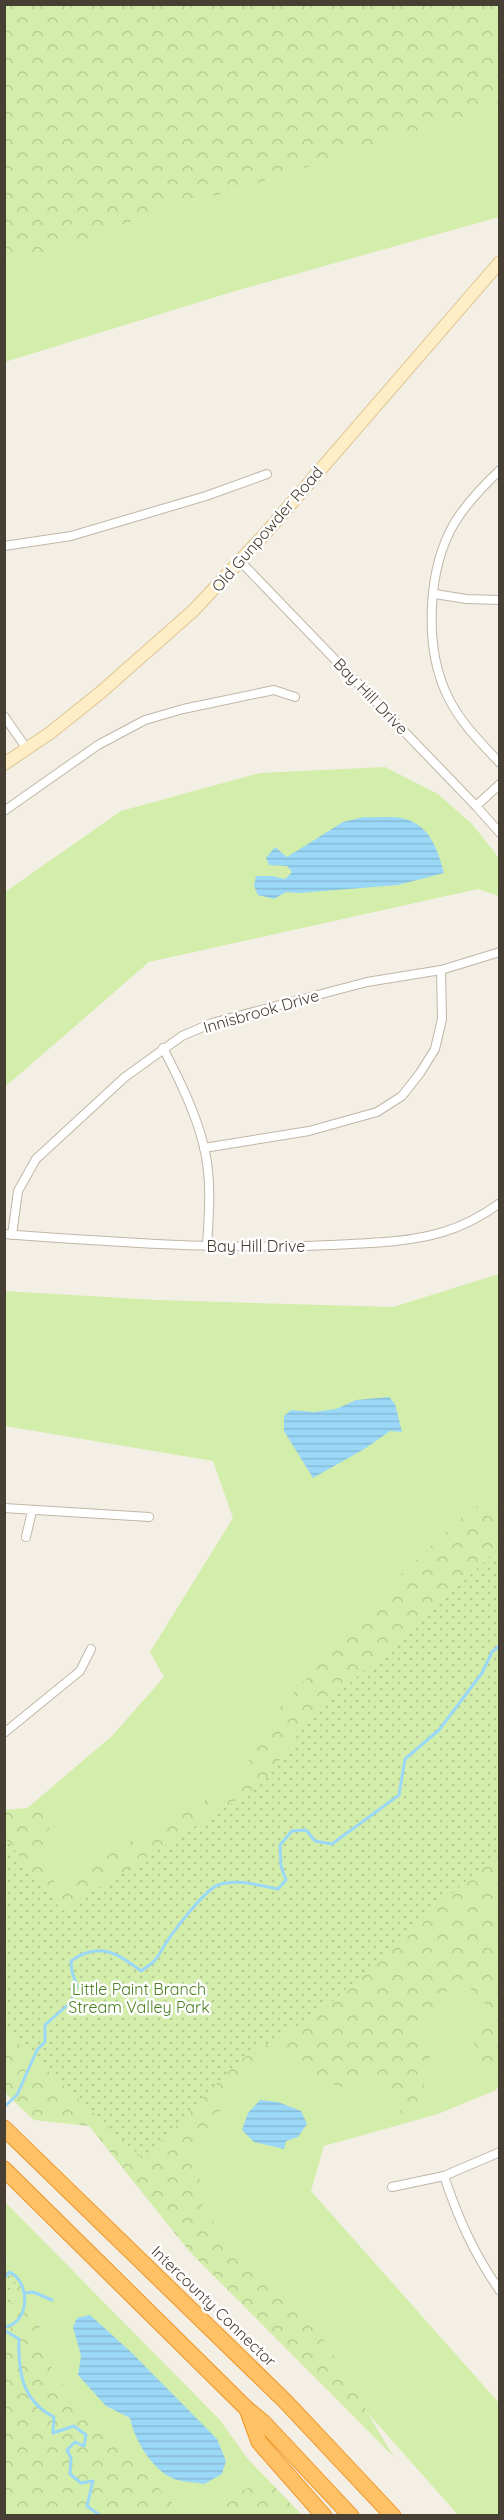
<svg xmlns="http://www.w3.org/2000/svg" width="504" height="2520" viewBox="0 0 504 2520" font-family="Quicksand,sans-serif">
	<defs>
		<pattern id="forest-crowns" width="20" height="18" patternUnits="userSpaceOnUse" patternTransform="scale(1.5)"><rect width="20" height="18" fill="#d3edaa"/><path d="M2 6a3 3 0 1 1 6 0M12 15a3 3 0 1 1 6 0" fill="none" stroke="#b7cc93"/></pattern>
		<pattern id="park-dots" width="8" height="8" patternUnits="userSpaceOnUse" patternTransform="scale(1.5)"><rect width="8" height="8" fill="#d3edaa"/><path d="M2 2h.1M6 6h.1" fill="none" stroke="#b7cc93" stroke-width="1.8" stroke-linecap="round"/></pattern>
		<pattern id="water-rules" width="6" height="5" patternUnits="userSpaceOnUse" patternTransform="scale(1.5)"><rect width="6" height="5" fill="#9bd8f8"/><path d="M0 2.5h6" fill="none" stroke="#87bad5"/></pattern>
	</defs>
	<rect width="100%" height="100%" fill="#f4efe5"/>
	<!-- green -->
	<g fill="#d3edaa">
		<polygon points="499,105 499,217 232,292 5,362 5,264 96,236 175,203 224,194"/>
		<polygon points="385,767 438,794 472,824 499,858 499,896 478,889 149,962 5,1087 5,892 121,811 260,773"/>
		<polygon points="499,1274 499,1547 263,1783 62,1911 5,1827 112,1736 164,1677 150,1652 233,1518 213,1461 5,1426 4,1291 157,1300 393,1307"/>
		<polygon points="499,1851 499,2086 496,2090 438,2114 324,2146 311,2191 499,2403 499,2515 458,2515 143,2159 239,2061"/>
		<polygon points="5,2202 220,2420 247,2458 271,2483 252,2486 194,2515 177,2507 102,2430 66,2388 46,2359 41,2342 39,2318 26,2300 24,2287 27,2270 11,2264 5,2257"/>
	</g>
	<!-- forest -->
	<g fill="url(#forest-crowns)">
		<polygon points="5,4 499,5 499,105 224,194 175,203 96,236 5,264"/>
		<polygon points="491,1495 499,1496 499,2073 486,2083 473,2046 489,2008 466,1984 438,1995 421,2033 430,2057 420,2104 403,2115 373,2080 342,2087 304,2077 274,2051 241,2071 197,2153 203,2211 319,2332 394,2457 189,2251 89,2126 34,2120 5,2093 5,1810 58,1805 38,1858 61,1891 117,1849 235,1784 277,1711 398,1577 460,1519"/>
		<polygon points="4,2257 11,2264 27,2269 24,2287 26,2300 39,2318 41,2342 46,2359 66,2388 102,2430 177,2507 194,2515 252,2486 271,2483 302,2515 5,2515"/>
	</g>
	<!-- park -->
	<g fill="url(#park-dots)">
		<polygon points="499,1548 499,1851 323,2010 239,2061 143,2159 5,2031 5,1838 62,1911 263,1783 311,1717 429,1614"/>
		<polygon points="4,2272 16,2282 8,2291 16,2298 5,2310"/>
	</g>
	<!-- water -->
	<g fill="url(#water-rules)">
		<path d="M 364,817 C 375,818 393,816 401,818 C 430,824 437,848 444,873 L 398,885 L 299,893 L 286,892 L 274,899 L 258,895 L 254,886 L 256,876 L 272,876 L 285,879 L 292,872 L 287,866 L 269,865 L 266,858 L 275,847 L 287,857 L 343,822 Z"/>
		<polygon points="389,1397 395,1404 402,1432 390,1431 366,1448 313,1478 284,1431 284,1416 291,1410 314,1412 336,1409 356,1400"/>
		<polygon points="260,2100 278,2102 301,2111 307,2124 298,2137 286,2141 284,2149 254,2142 242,2130 248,2113"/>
		<path d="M 90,2315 L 132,2353 L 217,2439 L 226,2461 L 222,2474 L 204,2484 C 194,2482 179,2482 170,2477 C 151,2467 134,2439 130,2418 L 106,2406 L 78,2375 L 81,2356 L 73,2327 L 77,2318 Z"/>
	</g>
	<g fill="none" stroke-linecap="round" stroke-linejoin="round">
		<!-- stream -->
		<g stroke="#9bd8f8" stroke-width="3">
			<path d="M 4,2107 L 17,2095 L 37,2050 L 45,2042 L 45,2025 L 71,2002 L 77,1986 L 72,1972 L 71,1961 C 98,1941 118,1953 141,1971 C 161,1958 156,1957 168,1940 C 176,1928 205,1890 218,1885 C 235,1878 262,1886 278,1889 L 286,1880 L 281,1866 L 280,1845 L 292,1831 L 306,1830 L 315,1841 L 332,1844 L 399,1795 L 405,1759 L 439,1730 L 482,1673 L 492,1652 L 500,1645"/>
			<path d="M 4,2278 L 10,2272 C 31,2283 30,2324 4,2327"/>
			<polyline points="25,2293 33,2292 52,2300"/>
			<path d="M 4,2330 L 19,2339 C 18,2372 22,2401 54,2417 L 53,2433 L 74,2426 L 86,2435 L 84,2446 L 75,2442 L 67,2450 L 71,2458 L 70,2474 L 81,2483 L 93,2481 L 87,2506 L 101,2516"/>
		</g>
		<!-- minor casing -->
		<g stroke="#c1b6a7" stroke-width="10">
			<g id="minor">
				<path d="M 500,470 C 483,486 467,503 455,522 C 427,569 424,646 447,695 C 459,721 480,742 500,763"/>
				<polyline points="4,546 71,536 206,496 267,474"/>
				<polyline points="240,561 476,806 500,833"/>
				<polyline points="435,594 466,599 500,600"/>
				<polyline points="4,716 27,749"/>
				<polyline points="476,806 500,784"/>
				<polyline points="4,811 98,745 145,720 183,709 274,690 295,697"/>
				<path d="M 163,1048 C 179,1079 196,1113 204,1147 C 212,1180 209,1213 207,1246"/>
				<polyline points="204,1148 309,1131 377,1112 402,1096 420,1073 435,1049 442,1019 441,970"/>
				<path d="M 4,1234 C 112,1242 221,1250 329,1245 C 367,1243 407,1243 443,1232 C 464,1226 482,1216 500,1203"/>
				<polyline points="12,1235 18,1191 36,1159 125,1077 182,1036 212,1023 272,1007 367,982 441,970 500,952"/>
				<polyline points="4,1508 149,1517"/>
				<polyline points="26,1537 32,1511"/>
				<polyline points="4,1733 80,1671 91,1649"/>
				<path d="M 444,2176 C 458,2218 474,2254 500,2291"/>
				<polyline points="392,2187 444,2176 500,2152"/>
			</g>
		</g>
		<!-- secondary casing -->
		<g stroke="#ddc492" stroke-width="14">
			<polyline id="secondary" points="4,764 50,733 100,693 194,610 264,535 500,262"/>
		</g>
		<!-- motorway casing -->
		<g stroke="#ed9626" stroke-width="17">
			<g id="motorway">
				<polyline points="4,2128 285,2401 393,2516"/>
				<polyline points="4,2169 247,2409 263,2422 351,2516"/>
				<polyline points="247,2409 259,2442 324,2516"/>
			</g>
		</g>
		<!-- minor -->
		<use href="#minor" stroke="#fff" stroke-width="8"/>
		<!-- secondary -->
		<use href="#secondary" stroke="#ffedc5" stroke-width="12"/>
		<!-- motorway -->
		<use href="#motorway" stroke="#ffc166" stroke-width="15"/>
	</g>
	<g text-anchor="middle" stroke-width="5" stroke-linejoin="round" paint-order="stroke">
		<!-- street labels -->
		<g font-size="16" fill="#483f34" stroke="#fff">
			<text transform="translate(267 529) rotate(-49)" y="6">Old Gunpowder Road</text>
			<text transform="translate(371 696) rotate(46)" y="6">Bay Hill Drive</text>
			<text transform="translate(261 1011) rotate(-16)" y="6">Innisbrook Drive</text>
			<text x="256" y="1252">Bay Hill Drive</text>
			<text transform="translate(214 2306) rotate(44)" y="6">Intercounty Connector</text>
		</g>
		<!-- park labels -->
		<g font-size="16" fill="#4c8021" stroke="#fff">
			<text x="139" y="1995">Little Paint Branch<tspan x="139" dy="18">Stream Valley Park</tspan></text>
		</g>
	</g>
	<!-- border -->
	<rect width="504" height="2520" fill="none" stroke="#483f34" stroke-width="12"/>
</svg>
